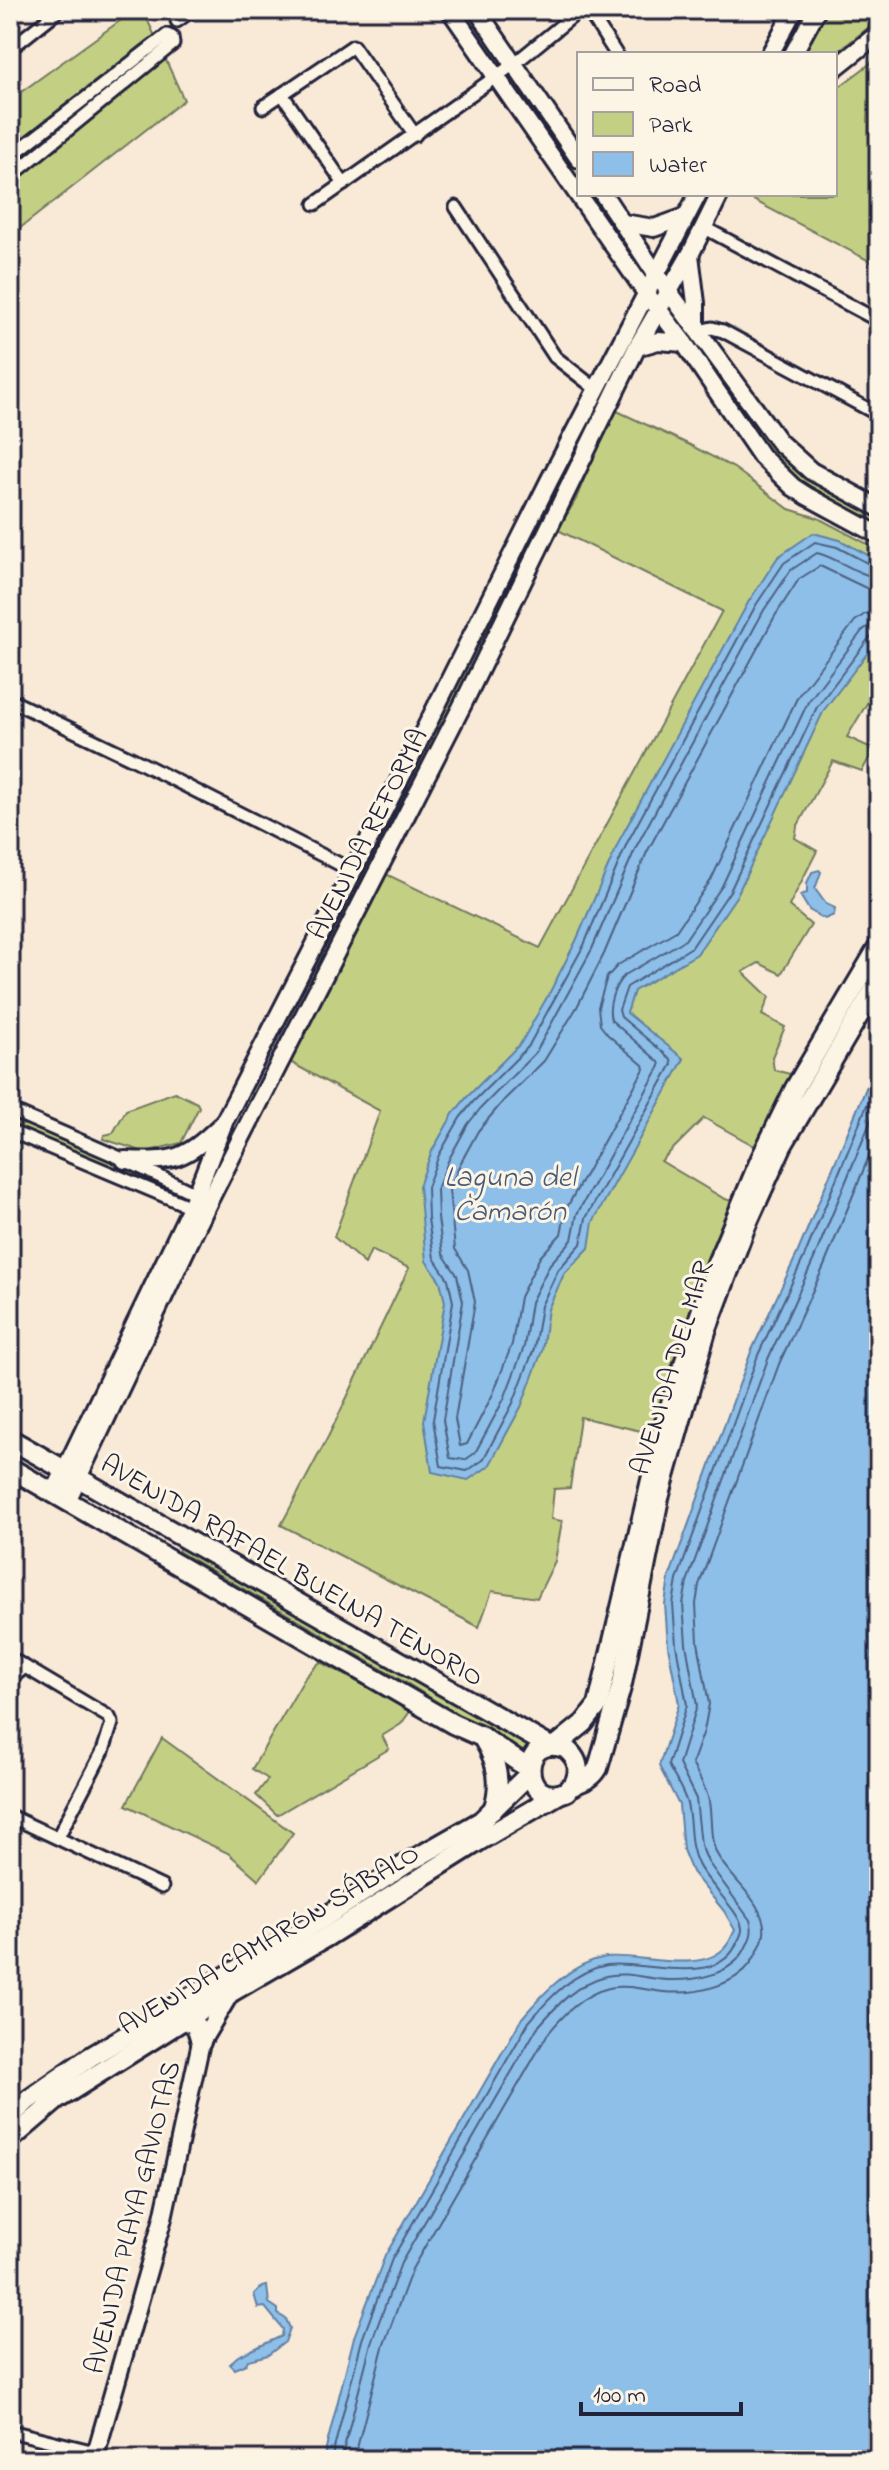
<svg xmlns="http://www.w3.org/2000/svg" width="889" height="2470" viewBox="0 0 889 2470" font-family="'Indie Flower',sans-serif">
	<rect width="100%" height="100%" fill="#f9e9d7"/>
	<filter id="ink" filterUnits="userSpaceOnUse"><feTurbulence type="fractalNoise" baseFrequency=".0125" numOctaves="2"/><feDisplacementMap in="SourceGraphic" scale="16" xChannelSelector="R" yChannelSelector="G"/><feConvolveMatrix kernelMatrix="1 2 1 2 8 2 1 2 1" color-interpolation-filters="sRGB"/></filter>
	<g filter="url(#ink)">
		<!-- green -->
		<g fill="#c3d084" stroke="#727960" stroke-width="2">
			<polygon points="135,10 143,10 184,100 10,236 10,100"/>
			<polygon points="827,10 879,10 879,19 835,54 802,54"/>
			<polygon points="879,57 879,266 742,194 835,194 835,90"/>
			<polygon points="511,75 579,170 579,189 504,78"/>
			<polygon points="666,297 757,428 796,467 879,513 879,528 792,476 754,436 660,305"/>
			<polygon points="617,411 690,445 734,468 789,509 818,518 879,550 879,683 847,737 874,749 862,771 833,761 797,827 795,838 817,851 789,906 811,925 781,974 759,963 743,972 769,997 762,1015 785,1027 772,1057 774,1070 798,1076 760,1149 704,1118 661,1161 723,1198 736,1203 654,1434 580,1417 570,1488 554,1489 551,1519 562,1521 555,1561 537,1598 492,1591 479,1627 281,1525 328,1437 409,1268 371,1250 365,1264 334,1237 380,1111 290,1062 384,873 540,948 722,611 558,530 576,499 607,422"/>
			<polygon points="530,532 533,532 512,578 511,587 418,776 412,773"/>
			<polygon points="402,783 408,787 278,1039 275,1038"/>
			<polygon points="175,1092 197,1103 199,1107 181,1143 145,1152 103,1139 104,1135 113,1133 126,1110"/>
			<polygon points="10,1121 21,1125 34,1124 175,1188 177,1192 175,1194 10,1127"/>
			<polygon points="180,1547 538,1746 527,1764 489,1735 410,1685 178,1551"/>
			<polygon points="320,1662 411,1710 401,1724 382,1736 389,1749 277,1815 256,1795 268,1779 252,1769 306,1676"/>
			<polygon points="162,1738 293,1833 259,1880 228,1853 126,1805"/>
		</g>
		<!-- water -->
		<g fill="#8dbfe9" stroke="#6280a3" stroke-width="2">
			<polygon points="813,533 840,540 879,561 879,638 824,710 737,895 697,954 634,991 627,1013 684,1059 593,1222 589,1248 564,1274 548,1309 542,1351 521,1407 489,1466 468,1480 432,1472 424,1421 445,1302 440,1281 426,1261 419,1186 432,1151 453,1114 467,1097 521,1043 550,992 576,941 620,839 749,601 778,557"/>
			<polygon points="819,870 821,872 815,889 826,904 835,908 834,915 825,919 809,910 800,895 807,893 807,883 812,872"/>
			<path d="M 879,1057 L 879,2460 L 323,2460 L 354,2337 L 385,2256 L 522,2018 C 544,1992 571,1963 606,1957 C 638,1953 702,1976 726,1946 C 730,1942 732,1935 735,1930 L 724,1911 L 692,1872 L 683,1850 L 679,1805 L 659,1766 L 679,1704 L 668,1646 L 665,1604 L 669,1578 L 751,1352 L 797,1254 Z"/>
			<polygon points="267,2286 269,2303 278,2309 278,2314 286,2319 290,2328 285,2342 268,2355 248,2360 246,2364 234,2369 229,2364 238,2356 282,2336 283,2329 265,2307 258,2308 254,2294 261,2287"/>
		</g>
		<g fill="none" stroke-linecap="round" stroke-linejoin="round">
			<!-- shore -->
			<g stroke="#4d6181" stroke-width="2">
				<polyline points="879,567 873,566 837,547 815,542 784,563 756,605 627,843 584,945 528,1047 473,1102 460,1118 439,1155 427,1187 428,1219 434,1258 448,1279 453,1302 433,1420 441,1466 467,1471 483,1460 513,1403 534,1349 541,1306 558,1270 581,1244 586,1218 672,1064 671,1059 621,1017 619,1010 627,987 692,947 730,891 817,707 869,638 879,634"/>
				<path d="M 879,577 C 858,576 838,558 817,553 L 791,570 L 764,610 L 636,847 L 592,949 L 536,1052 L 480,1109 L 468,1124 L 449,1159 L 437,1189 L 438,1218 L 443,1254 L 457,1275 L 463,1302 L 443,1420 L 450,1458 L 465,1460 L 475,1453 L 504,1399 L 524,1347 L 531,1302 L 550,1264 L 572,1240 L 577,1214 L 660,1066 L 659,1062 L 611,1020 C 607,1006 614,985 625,975 L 685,940 L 722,886 L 808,702 L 862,631 L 870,625 L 879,624"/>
				<polyline points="879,589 866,588 820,566 799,579 775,616 647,852 604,954 577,1007 544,1061 505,1099 478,1131 460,1164 449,1190 455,1249 468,1270 475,1302 455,1419 460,1446 467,1444 493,1394 512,1344 520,1297 540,1257 561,1234 566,1209 644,1069 643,1065 608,1035 600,1025 598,1007 607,977 618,965 676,931 711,880 798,696 855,621 865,614 879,612"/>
				<path d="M 331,2460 L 362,2340 L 392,2259 L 529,2022 C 549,1998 574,1971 607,1965 C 641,1960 714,1987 735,1947 C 737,1942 742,1935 742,1930 C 743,1914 705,1881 698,1864 C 688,1844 692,1825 687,1804 C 684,1791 674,1777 668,1765 L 687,1705 L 676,1645 L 673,1604 L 677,1580 L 758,1355 L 804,1257 L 879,1076"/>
				<path d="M 341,2460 L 371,2343 L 401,2263 L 537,2028 C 556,2006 577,1983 606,1976 C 626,1971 647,1979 668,1980 C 695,1981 732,1975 745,1949 C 750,1939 754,1932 750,1920 L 708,1862 L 701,1845 L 696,1799 L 679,1764 L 697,1706 L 686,1644 L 683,1604 L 687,1582 L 768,1359 L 813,1261 L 879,1101"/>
				<path d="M 354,2460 L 383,2347 L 412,2269 L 547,2035 C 563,2015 583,1994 609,1988 C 627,1984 646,1990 664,1992 C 695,1995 740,1986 755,1956 C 761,1945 767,1934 763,1921 C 756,1895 731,1879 718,1856 C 708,1838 713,1816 708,1797 C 704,1785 698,1774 692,1764 L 704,1731 L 709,1704 L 698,1642 L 696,1604 L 699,1585 L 779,1364 L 824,1266 L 879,1132"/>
			</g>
			<!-- street casing -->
			<g stroke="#22223b" stroke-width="17">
				<g id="street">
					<polyline points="588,10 616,54"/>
					<polyline points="177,21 192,10"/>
					<polyline points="10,49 59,10"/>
					<polyline points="282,94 344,184"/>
					<polyline points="263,107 353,46 415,135"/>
					<polyline points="10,157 167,35 172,37 173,44 10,177"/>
					<polyline points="315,204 514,64 580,10"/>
					<polyline points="456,207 555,357 596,389"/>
					<polyline points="703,227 879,321"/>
					<polyline points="699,331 712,328 723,331 879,415"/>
					<polyline points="10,700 135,760 353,871"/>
					<polyline points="10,1110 125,1160 202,1197"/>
					<polyline points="10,1131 198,1210"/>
					<polyline points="10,1658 109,1717 112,1723 103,1751 58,1837"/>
					<polyline points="10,1679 25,1667"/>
					<polyline points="10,1816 162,1887"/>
					<polyline points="10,2431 95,2452"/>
				</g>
			</g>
			<!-- secondary casing -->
			<g stroke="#22223b" stroke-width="22">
				<g id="secondary">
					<polyline points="450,10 646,293 684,343 761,456 793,487 807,496 879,535"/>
					<polyline points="477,10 579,159"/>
					<polyline points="770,54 794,10"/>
					<polyline points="793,54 817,10"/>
					<polyline points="835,68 879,33"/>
					<polyline points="603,194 656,274 779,442 811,471 879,508"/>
					<polyline points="623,223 654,228 685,217"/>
					<polyline points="690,255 696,303 696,328"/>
					<polyline points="637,347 658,341 684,343"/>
					<path d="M 125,1160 C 175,1162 184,1160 220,1126"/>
					<polyline points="54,1493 191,1207 224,1122 403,773 549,481 698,194"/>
					<polyline points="67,1501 209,1201 464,702 637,347 690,255 720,194"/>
					<polyline points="94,2460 163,2218 201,2042 231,1992"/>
				</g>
			</g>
			<!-- primary casing -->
			<g stroke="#22223b" stroke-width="24">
				<g id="primary">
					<polyline points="10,1439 549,1746"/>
					<polyline points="10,1468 453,1724 482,1737 529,1769"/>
					<path d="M 484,1740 C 498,1763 502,1785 493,1810"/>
					<polyline points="557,1745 584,1723 598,1705 664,1425 717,1263 761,1158 795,1088 879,946"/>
					<path d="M 573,1786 C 581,1771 579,1759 565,1748 C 517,1732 522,1807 562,1793 C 572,1790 563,1791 572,1786 C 583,1780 591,1780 598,1768 L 622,1684 L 659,1498 L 706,1331 L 745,1228 L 782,1146 L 879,981"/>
					<polyline points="185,2019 196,2026 201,2042"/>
					<polyline points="10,2117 28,2100 90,2057 322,1919 409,1862 481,1821 530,1773"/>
					<polyline points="10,2140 58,2099 185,2019 328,1936 479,1841 561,1793"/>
				</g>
			</g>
			<!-- street -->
			<use href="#street" stroke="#fcf5e5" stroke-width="11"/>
			<!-- secondary -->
			<use href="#secondary" stroke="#fcf5e5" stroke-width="16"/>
			<!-- primary -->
			<use href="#primary" stroke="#fcf5e5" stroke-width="18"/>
		</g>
	</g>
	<g text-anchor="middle" stroke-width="6" stroke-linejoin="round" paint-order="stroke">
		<!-- street labels -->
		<g font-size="28" fill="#22223b" stroke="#fcf5e5">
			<text transform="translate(366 833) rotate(-63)" y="10">AVENIDA REFORMA</text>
			<text transform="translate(670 1367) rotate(-73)" y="10">AVENIDA DEL MAR</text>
			<text transform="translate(293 1569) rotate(30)" y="10">AVENIDA RAFAEL BUELNA TENORIO</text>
			<text transform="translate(268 1938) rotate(-31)" y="10">AVENIDA CAMARÓN SÁBALO</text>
			<text transform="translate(131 2217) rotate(-76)" y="10">AVENIDA PLAYA GAVIOTAS</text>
		</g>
		<!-- water labels -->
		<g font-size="30" font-style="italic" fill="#475978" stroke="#fcf5e5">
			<text x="510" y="1186">Laguna del<tspan x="510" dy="34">Camarón</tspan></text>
		</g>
	</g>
	<!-- margin -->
	<rect width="889" height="2470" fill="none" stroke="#fcf5e5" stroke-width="40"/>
	<rect x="20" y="20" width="849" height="2430" fill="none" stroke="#22223b" stroke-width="3" filter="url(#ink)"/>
	<!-- legend -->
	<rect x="577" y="52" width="260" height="144" fill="#fcf5e5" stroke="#a5a1a1" stroke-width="2"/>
	<rect x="593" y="78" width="40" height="12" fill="#fcf5e5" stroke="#a5a1a1" stroke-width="2"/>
	<text x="649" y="92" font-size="24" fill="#22223b">Road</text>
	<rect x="593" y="112" width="40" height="24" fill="#c3d084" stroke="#a5a1a1" stroke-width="2"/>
	<text x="649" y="132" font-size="24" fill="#22223b">Park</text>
	<rect x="593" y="152" width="40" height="24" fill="#8dbfe9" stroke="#a5a1a1" stroke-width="2"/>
	<text x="649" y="172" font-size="24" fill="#22223b">Water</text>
	<!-- scale -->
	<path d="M581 2402v12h160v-12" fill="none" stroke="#22223b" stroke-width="4"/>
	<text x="593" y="2402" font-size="24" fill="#22223b" stroke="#fcf5e5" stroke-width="6" paint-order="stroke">100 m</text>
</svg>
